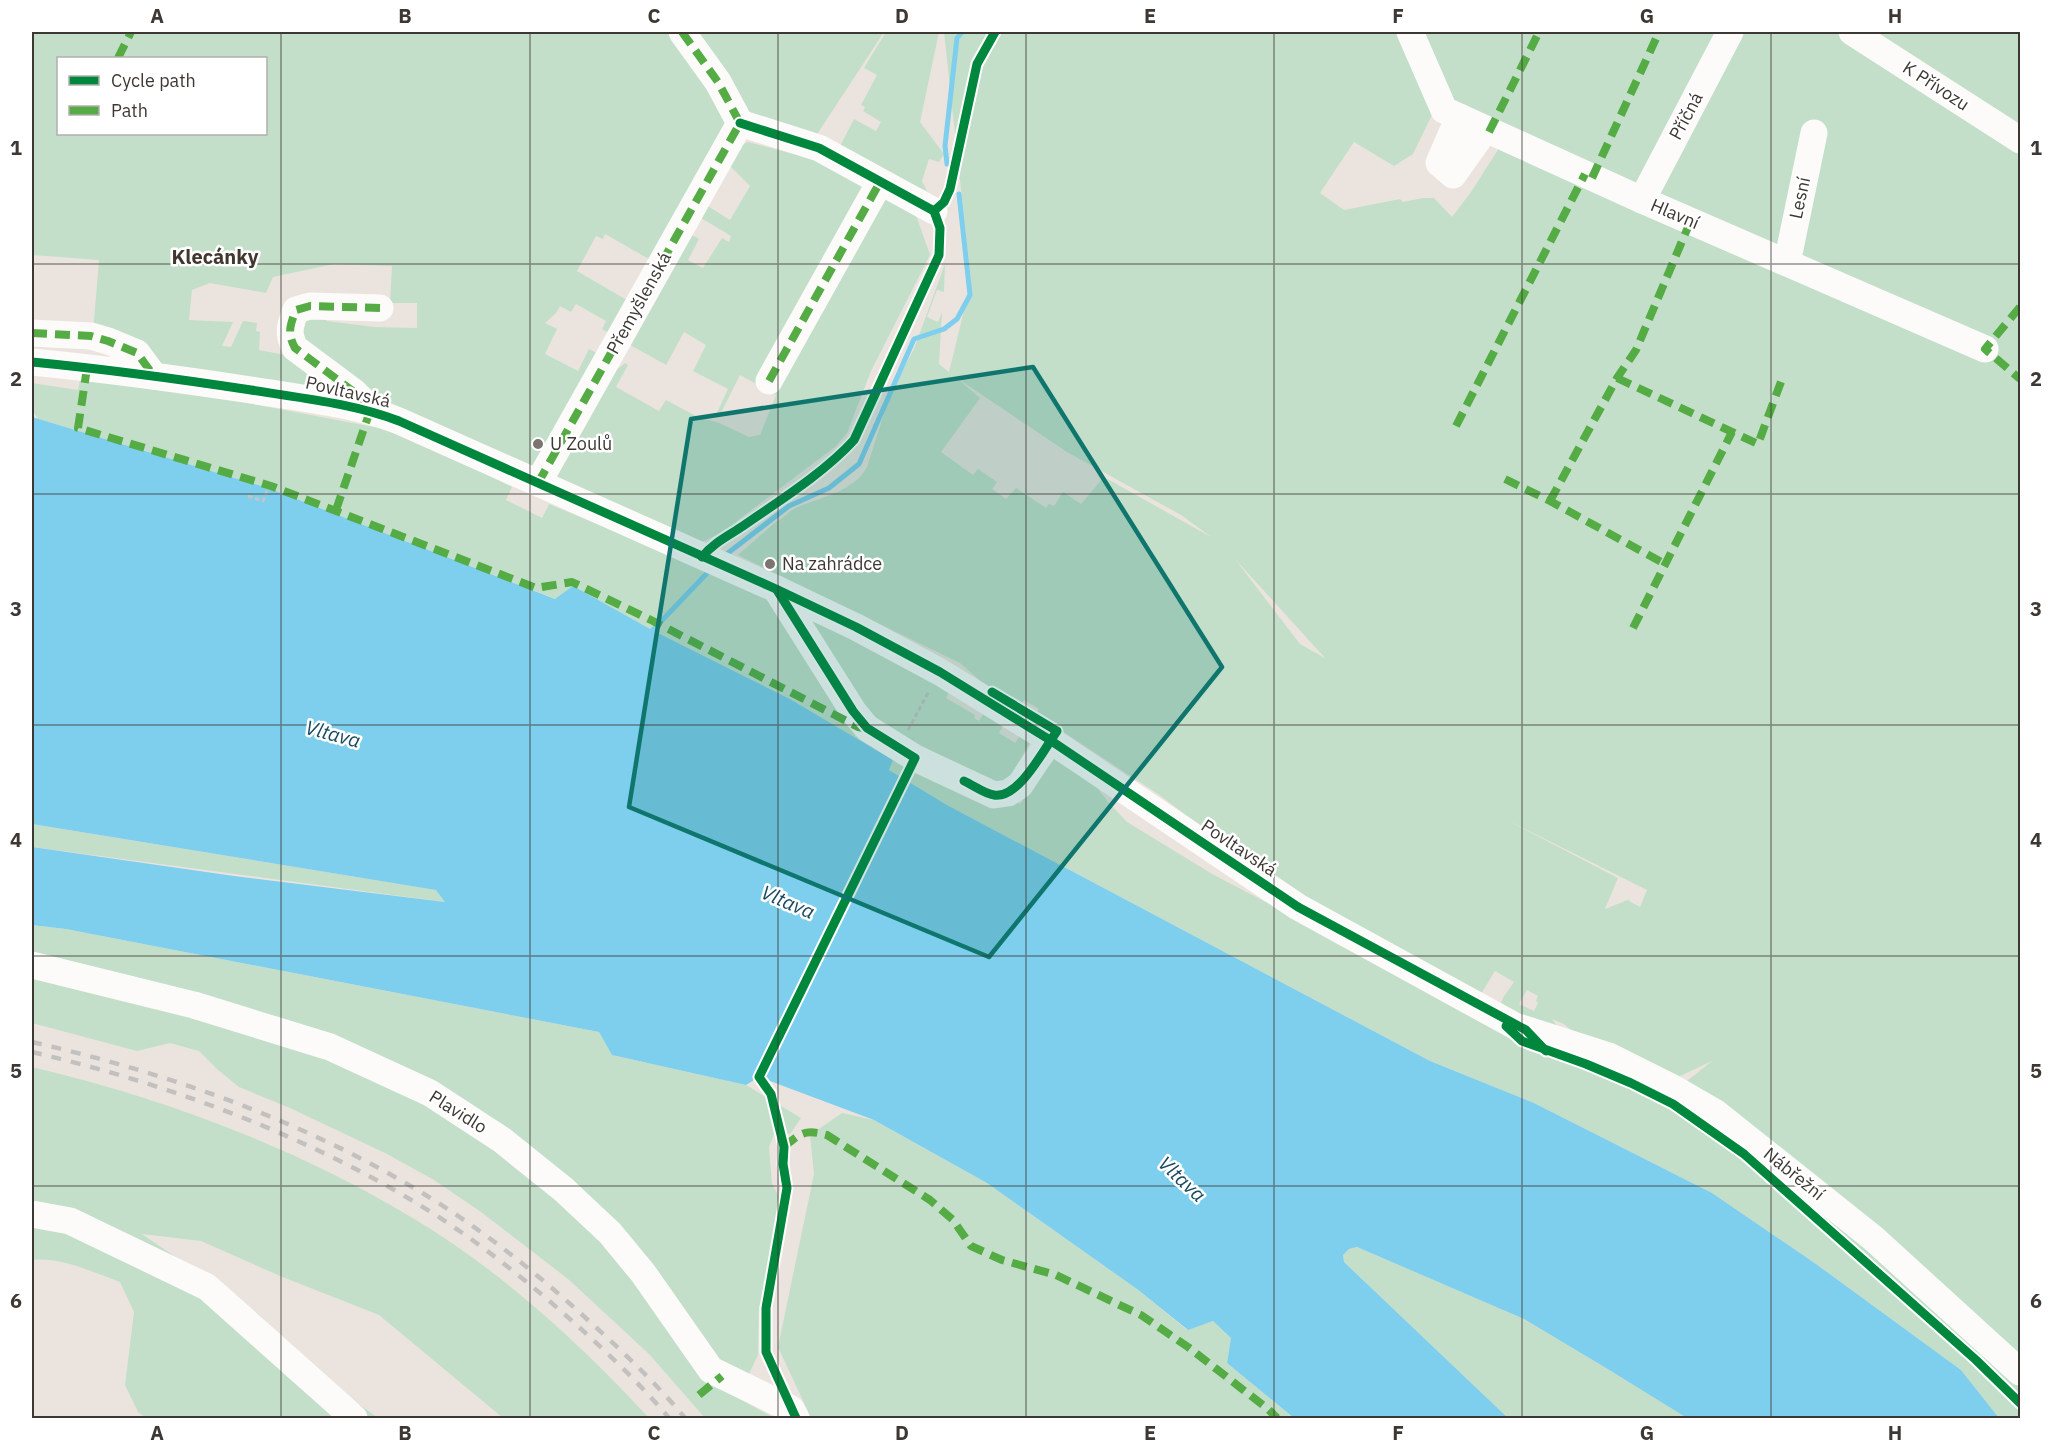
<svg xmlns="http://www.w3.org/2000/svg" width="2052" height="1450" viewBox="0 0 2052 1450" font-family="'IBM Plex Sans',sans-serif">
	<rect width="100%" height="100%" fill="#ebe4de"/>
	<!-- green -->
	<g fill="#c3dfca" fill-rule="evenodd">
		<path d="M 32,32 L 675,32 L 732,118 L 654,262 L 605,234 L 603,239 L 596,236 L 577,271 L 632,303 L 613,335 L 602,329 L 606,321 L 576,304 L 571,312 L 560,306 L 556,313 L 545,323 L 557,329 L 545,354 L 578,371 L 589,349 L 602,356 L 537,470 L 363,390 L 301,345 L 301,319 L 323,311 L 327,321 L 374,327 L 417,328 L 417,303 L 390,303 L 392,266 L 334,264 L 273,277 L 266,293 L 210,283 L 192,290 L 189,320 L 233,322 L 222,346 L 231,347 L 243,321 L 257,323 L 256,331 L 260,332 L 259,350 L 296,357 L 350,395 L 112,359 L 112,351 L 93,332 L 99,260 L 32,255 ZM 58,58 L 266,58 L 266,134 L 58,134 Z"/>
		<polygon points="689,32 884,32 814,139 741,112"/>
		<polygon points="886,32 939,32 920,122 944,154 939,162 929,159 922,181 927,191 902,181 839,148 854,119 876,131 881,122 863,111 865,107 861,105 877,75 864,68"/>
		<path d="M 944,32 L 1400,32 L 1434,111 L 1413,154 L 1394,166 L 1354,142 L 1320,193 L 1344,210 L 1400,199 L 1403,202 L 1423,198 L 1434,198 L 1452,217 L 1471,192 L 1501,145 L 1455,111 L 1418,32 L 1845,32 L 2020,144 L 2020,1418 L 1999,1418 L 1961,1370 L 1816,1264 L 1712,1193 L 1534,1103 L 1430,1061 L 947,805 L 889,770 L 893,760 L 790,699 L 652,630 L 573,587 L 556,599 L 268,488 L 38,419 L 32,410 L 32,383 L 78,390 L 81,375 L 141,383 L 374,427 L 384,427 L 431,447 L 512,487 L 506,500 L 542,518 L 549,504 L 709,571 L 952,686 L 946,698 L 975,715 L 974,718 L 979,721 L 984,713 L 1003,726 L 999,733 L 1015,743 L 1022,733 L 1032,739 L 1008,780 L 1012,798 L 1020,804 L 1059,753 L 1083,769 L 1108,802 L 1127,822 L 1214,875 L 1394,969 L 1672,1093 L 1712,1061 L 1676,1078 L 1581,1039 L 1564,1024 L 1552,1019 L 1563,1034 L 1498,1009 L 1504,996 L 1514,982 L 1495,971 L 1478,999 L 1289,893 L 1158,794 L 1036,714 L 1039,709 L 1024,700 L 1020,705 L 982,682 L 960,663 L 738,555 L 777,521 C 785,518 788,511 796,508 C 820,497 854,492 867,467 L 892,389 L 914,349 L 945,264 L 944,292 L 937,290 L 927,317 L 938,322 L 942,312 L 939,364 L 949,372 L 971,282 ZM 957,378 L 1067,452 L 1181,515 L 1211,537 L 1104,477 L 1081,504 L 1063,492 L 1054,506 L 1049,504 L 1046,508 L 1016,488 L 1006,499 L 992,489 L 997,482 L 978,469 L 973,475 L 941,452 L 980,398 ZM 1235,559 L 1325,658 L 1300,644 ZM 1507,820 L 1647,890 L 1640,907 L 1629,901 L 1630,899 L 1605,909 L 1618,878 ZM 1527,990 L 1538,996 L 1536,1001 L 1538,1003 L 1534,1011 L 1519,1004 Z"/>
		<polygon points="1867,32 2020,32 2020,129"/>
		<polygon points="748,142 809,158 812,155 916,215 930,255 871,371 847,433 836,446 738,520 729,529 697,544 551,476 604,380 625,363 628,365 616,387 659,411 666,400 696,416 719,423 749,437 760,435 776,395 740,375 720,415 716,415 728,389 693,371 706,345 684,332 666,365 625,342 687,232 699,239 688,260 703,268 722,238 729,242 731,236 696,215 703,203 730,220 750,186 726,162 740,146"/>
		<polygon points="32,824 437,890 445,902 32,847"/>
		<polygon points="32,925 66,929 599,1032 612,1055 746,1085 801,1118 790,1134 775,1132 769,1147 772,1184 780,1198 769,1270 759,1307 758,1355 745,1382 713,1365 659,1284 440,1092 32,957"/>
		<polygon points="32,970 173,1005 408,1088 583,1213 713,1384 774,1418 705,1418 649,1354 568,1279 481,1212 434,1180 387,1154 290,1108 239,1087 217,1069 199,1051 170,1043 137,1051 32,1023"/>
		<path d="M 32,1067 C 163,1098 295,1147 411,1217 C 500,1270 579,1342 649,1418 L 503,1418 L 379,1315 L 280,1276 L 201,1241 L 142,1234 L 257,1313 L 338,1389 L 378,1418 L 146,1418 L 138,1412 L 125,1385 L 134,1312 L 120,1282 C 92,1272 62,1257 32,1260 Z"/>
		<polygon points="842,1113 874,1120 987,1183 1137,1289 1187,1330 1213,1321 1231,1338 1227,1363 1294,1418 811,1418 778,1347 814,1174 810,1135"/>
		<polygon points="1357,1247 1524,1319 1606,1368 1687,1418 1508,1418 1344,1262 1343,1255 1349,1249"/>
	</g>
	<!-- water -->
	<polygon fill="#7eceee" points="32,417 268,488 555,599 573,586 652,630 790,699 893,760 889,770 947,805 1430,1061 1534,1103 1712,1193 1816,1264 1961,1370 1999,1418 1687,1418 1606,1368 1524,1319 1357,1247 1349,1249 1343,1255 1344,1262 1508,1418 1294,1418 1227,1363 1231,1338 1213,1321 1188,1330 1137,1289 987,1183 874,1120 759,1077 746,1085 612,1055 599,1032 66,929 32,925 32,847 234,876 445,902 436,890 32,824"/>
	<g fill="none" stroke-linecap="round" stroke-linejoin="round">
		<!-- stream -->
		<g stroke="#7eceee" stroke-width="5">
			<polyline points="947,164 945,146 957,38 962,32"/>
			<polyline points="724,556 789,506 829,488 859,464 914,339 944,329 957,319 970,295 959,194"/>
			<polyline points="649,634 711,569"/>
		</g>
		<!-- ferry -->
		<polyline stroke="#18495d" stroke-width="1.5" stroke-dasharray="8 6" stroke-linecap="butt" points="759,1077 903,779"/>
		<!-- path -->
		<g stroke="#c6c4c2" stroke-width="3" stroke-dasharray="4.5 3" stroke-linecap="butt">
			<polyline points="248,496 263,501 268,488"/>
			<polyline points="908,730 929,691"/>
		</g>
		<!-- minor -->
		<g stroke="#fcfbfa" stroke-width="27">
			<polyline points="682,32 718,82 740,123 819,148 934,211"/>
			<polyline points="1410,32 1444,110 1642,200 1985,349"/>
			<polyline points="1852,32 2020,140"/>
			<polyline points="1459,117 1439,163 1453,175 1485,130"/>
			<polyline points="1642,200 1730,32"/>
			<polyline points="1787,263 1814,133"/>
			<polyline points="32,333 91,336 108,341 137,353 154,376"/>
			<path d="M 32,362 C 105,369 178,379 251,390 C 300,398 352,403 399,421 L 776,589 L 856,627 L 940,672 L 1050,740 L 1298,907 L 1515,1026 L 1609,1056 L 1671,1087 L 1716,1113 L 1873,1238 L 2020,1372"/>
			<polyline points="769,381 880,182"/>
			<path d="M 373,411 L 354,392 L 295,348 C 287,333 290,325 296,310 L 310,306 L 380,308"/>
			<polyline points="538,483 740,123"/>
			<polyline points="776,589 853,711 867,728 915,758 994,795 1008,793 1020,785 1050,740"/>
			<polyline points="32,965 194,1005 330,1047 430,1093 502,1140 563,1189 610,1233 643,1273 711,1370 791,1409 796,1418"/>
			<polyline points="32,1214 70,1221 207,1287 354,1418"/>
		</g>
		<!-- rail -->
		<g stroke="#c3c1c0" stroke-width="4.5" stroke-dasharray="10 10" stroke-linecap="butt">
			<path d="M 32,1042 C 168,1073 304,1121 424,1194 C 483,1230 538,1274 589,1321 C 623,1352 656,1383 685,1418"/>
			<path d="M 32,1052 C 165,1083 301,1133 418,1204 C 476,1239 530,1283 580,1328 C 611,1356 642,1386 669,1418"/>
		</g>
		<!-- quiet -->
		<g stroke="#55ac45" stroke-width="8" stroke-dasharray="15 8" stroke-linecap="butt">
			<polyline points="682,32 718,82 740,123 746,124"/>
			<polyline points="118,58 131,32"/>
			<polyline points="1489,132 1539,32"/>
			<polyline points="1592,178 1659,32"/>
			<polyline points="2020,307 1985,349 2020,379"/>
			<polyline points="32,333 91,336 108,341 137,353 154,376"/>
			<polyline points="87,368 78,428 271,486 536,588 572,582 651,620 858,727 864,728"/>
			<polyline points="1617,378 1758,444 1782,379"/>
			<polyline points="769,381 880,182"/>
			<path d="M 371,409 L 354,392 L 295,348 C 287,333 290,325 296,310 L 310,306 L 380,308"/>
			<polyline points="1456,426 1585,174"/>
			<polyline points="1505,479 1550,501 1665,564"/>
			<polyline points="538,483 740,123"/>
			<polyline points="1550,501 1617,378 1636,350 1691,220"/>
			<polyline points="336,510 370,411"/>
			<polyline points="1633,628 1732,432"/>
			<path d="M 784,1147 C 801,1133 804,1129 827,1135 L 930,1200 L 953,1220 L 971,1246 L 1002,1260 L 1056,1275 L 1141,1315 L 1188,1347 L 1268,1409 L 1277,1418"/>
			<polyline points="699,1395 722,1376"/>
		</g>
		<!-- cycleway casing -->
		<g stroke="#fff" stroke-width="13">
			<g id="cycleway">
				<polyline points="934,211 944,202 950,189 977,64 995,32"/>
				<path d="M 32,362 C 105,369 178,379 251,390 C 300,398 352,403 399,421 L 776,589 L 856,627 L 940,672 L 1050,740 L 1298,907 L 1526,1030 L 1546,1051"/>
				<path d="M 702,557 C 713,543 728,536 743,526 C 779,501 825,472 854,440 L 939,255 L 940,228 L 934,211 L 819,148 L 740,123"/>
				<polyline points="777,590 853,711 867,728 915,758 759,1077 771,1094 784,1147 783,1164 787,1188 766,1308 766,1352 796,1418"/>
				<path d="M 964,781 C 973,785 985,794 994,795 C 1019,799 1044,749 1057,731 L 992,692"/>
				<polyline points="1506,1026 1522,1041 1586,1064 1631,1083 1673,1104 1744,1154 1976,1360 2020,1403"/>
			</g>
		</g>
		<!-- cycleway -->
		<use href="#cycleway" stroke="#00873e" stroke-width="9"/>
	</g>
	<!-- marked area -->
	<path fill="#0f766e" fill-opacity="0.2" stroke="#0f766e" stroke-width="4.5" stroke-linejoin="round" d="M 1033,367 L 1222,667 L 989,957 L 629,807 L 691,419 Z"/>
	<!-- grid -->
	<path fill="none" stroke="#3e3834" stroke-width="1.5" stroke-opacity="0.55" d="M 281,32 L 281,1418M 530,32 L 530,1418M 778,32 L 778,1418M 1026,32 L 1026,1418M 1274,32 L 1274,1418M 1522,32 L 1522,1418M 1771,32 L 1771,1418M 32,264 L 2020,264M 32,494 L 2020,494M 32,725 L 2020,725M 32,956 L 2020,956M 32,1186 L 2020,1186"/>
	<!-- markers -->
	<g fill="#7b7470" stroke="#fff" stroke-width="2">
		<circle cx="538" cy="444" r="6"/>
		<circle cx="770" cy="564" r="6"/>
	</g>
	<g text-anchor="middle" stroke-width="5" stroke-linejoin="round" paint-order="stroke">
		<!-- street labels -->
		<g font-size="18" fill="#3e3834" stroke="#fff">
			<text transform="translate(1936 86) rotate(33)" y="6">K Přívozu</text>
			<text transform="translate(1686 116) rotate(-62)" y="6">Příčná</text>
			<text transform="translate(1800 198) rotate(-78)" y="6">Lesní</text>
			<text transform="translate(1675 214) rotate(23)" y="6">Hlavní</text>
			<text transform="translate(639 303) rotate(-61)" y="6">Přemyšlenská</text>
			<text transform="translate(348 392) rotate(13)" y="6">Povltavská</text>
			<text transform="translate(1239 848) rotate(34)" y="6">Povltavská</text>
			<text transform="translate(458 1112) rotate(32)" y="6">Plavidlo</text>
			<text transform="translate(1794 1174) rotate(39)" y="6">Nábřežní</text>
		</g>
		<!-- poi labels -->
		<g font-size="18" fill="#3e3834" stroke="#fff" text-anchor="start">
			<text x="550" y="450">U Zoulů</text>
			<text x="782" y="570">Na zahrádce</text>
		</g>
		<!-- neighbourhood labels -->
		<g font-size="20" font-weight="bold" fill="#41372e" stroke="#fff">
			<text x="215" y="264">Klecánky</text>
		</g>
		<!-- water labels -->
		<g font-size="20" font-style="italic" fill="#18495d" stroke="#fff">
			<text transform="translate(333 734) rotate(15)" y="7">Vltava</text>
			<text transform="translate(788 902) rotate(23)" y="7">Vltava</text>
			<text transform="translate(1182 1179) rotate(43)" y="7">Vltava</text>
		</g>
	</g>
	<!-- border -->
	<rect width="2052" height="1450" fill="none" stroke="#ffffff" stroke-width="66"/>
	<!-- legend -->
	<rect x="57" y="57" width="210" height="78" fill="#ffffff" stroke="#b2afae" stroke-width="1.5"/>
	<rect x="69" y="76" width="30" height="9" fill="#00873e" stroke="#b2afae" stroke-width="1.5"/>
	<text x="111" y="87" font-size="18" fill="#3e3834">Cycle path</text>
	<rect x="69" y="106" width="30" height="9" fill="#55ac45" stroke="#b2afae" stroke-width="1.5"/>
	<text x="111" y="117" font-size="18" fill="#3e3834">Path</text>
	<rect x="33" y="33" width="1986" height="1384" fill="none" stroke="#3e3834" stroke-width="2"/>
	<g font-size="20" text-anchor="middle" font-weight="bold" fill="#3e3834">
		<text x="157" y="23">A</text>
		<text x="405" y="23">B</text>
		<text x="654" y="23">C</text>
		<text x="902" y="23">D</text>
		<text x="1150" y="23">E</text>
		<text x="1398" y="23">F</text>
		<text x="1647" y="23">G</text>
		<text x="1895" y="23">H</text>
		<text x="16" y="155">1</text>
		<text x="2036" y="155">1</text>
		<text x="16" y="386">2</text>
		<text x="2036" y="386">2</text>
		<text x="16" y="616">3</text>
		<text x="2036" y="616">3</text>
		<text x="16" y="847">4</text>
		<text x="2036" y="847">4</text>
		<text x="16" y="1078">5</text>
		<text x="2036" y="1078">5</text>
		<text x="16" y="1308">6</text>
		<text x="2036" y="1308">6</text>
		<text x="157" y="1440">A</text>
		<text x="405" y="1440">B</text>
		<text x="654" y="1440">C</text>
		<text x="902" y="1440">D</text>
		<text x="1150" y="1440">E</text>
		<text x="1398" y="1440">F</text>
		<text x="1647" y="1440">G</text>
		<text x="1895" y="1440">H</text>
	</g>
</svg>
